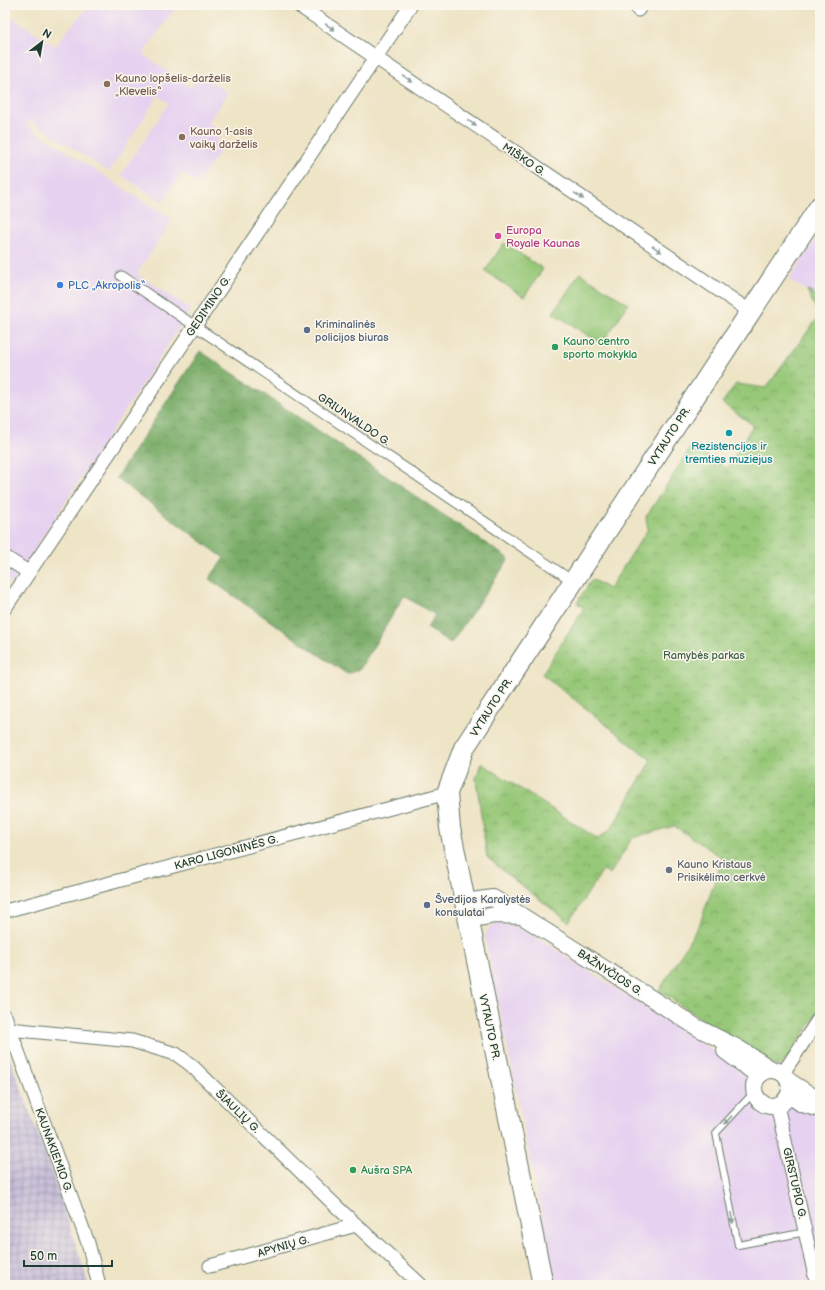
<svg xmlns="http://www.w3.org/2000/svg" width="825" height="1290" viewBox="0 0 825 1290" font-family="'Balsamiq Sans',sans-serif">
	<defs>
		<pattern id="industrial-grid" width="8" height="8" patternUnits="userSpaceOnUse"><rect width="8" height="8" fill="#c8bfd8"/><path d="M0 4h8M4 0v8" fill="none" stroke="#a29cb0"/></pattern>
		<pattern id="forest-crowns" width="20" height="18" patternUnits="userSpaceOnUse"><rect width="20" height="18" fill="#79ac68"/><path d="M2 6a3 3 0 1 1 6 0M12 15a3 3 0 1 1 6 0" fill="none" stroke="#638d56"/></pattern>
		<pattern id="park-crowns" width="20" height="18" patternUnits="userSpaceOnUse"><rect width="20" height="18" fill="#97c878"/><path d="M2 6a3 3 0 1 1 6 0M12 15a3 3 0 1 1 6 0" fill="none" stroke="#7ba463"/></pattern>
	</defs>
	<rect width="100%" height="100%" fill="#fbf7ec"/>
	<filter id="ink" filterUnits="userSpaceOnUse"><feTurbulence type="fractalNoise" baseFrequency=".025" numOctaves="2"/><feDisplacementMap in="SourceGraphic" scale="8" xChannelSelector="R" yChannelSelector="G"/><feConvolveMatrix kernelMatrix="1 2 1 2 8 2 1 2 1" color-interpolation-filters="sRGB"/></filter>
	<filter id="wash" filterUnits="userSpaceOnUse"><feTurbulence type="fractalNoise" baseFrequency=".012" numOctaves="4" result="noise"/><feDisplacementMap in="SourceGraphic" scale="16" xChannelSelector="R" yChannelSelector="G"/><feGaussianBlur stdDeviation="0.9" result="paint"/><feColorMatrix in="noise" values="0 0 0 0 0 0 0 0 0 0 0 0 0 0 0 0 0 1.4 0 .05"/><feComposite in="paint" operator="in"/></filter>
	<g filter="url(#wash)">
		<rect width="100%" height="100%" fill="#eee4c6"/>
		<!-- built -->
		<g fill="#e6d2f0">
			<polygon points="89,5 176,6 143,54 191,88 200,74 228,93 208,123 222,132 216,141 223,147 198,183 182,173 163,202 121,175 169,103 158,96 109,172 30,120 26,125 172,220 137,274 191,309 12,584 5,579 5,13 55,46"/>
			<polygon points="820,232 820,299 789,280"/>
			<polygon points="501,922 524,929 746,1072 750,1078 750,1096 756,1103 762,1107 774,1110 794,1105 820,1114 820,1285 556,1285 485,938 489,927"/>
		</g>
		<!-- industrial -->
		<polygon fill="url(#industrial-grid)" points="5,1045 51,1169 89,1285 5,1285"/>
		<!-- forest -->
		<polygon fill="url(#forest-crowns)" stroke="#4c744e" points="200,351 509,559 451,643 427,628 435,615 404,596 360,669 347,674 209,579 224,558 116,478"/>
		<!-- park -->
		<polygon fill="url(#park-crowns)" stroke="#5b8256" points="807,290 820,299 820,1009 788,1058 781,1065 775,1066 659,991 700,923 723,858 674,826 632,838 610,874 603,870 569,922 508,875 487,857 476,779 481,763 598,839 611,829 651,760 542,674 584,608 577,603 592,579 609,589 648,529 646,517 692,446 727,469 753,425 722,403 736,384 766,388 819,316"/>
		<!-- garden -->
		<g fill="#97c878" stroke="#5b8256">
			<polygon points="504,243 543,269 524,297 485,271"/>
			<polygon points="580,273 628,304 602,344 553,313"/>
		</g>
	</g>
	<g filter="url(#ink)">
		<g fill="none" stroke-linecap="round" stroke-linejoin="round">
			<!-- service casing -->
			<g stroke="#677767" stroke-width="8">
				<polyline id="service" points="755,1091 716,1133 738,1245 806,1232"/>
			</g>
			<!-- pedestrian casing -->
			<g stroke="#677767" stroke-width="11">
				<polyline id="pedestrian" points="121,276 574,582"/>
			</g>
			<!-- minor casing -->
			<g stroke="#677767" stroke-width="15">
				<g id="minor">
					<polyline points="298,5 751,312"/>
					<polyline points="638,10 641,5"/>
					<polyline points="5,557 28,572"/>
					<polyline points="5,608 411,5"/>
					<polyline points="5,911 447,793"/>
					<polyline points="5,1016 88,1243 99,1285"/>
					<polyline points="9,1029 132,1041 176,1054 191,1065 338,1208 421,1285"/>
					<polyline points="783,1073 820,1017"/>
					<polyline points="777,1105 817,1285"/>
					<polyline points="210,1266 356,1225"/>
				</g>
			</g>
			<!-- tertiary casing -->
			<g stroke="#677767" stroke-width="18">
				<g id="tertiary">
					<polyline points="465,902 493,898 500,902 698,1028 738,1048 773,1070"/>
					<polyline points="468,920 495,915 522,916"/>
					<polyline points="725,1051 759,1076"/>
					<circle cx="772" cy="1088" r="18"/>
					<polyline points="789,1081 820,1101"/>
					<polyline points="789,1095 802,1104 820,1109"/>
				</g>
			</g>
			<!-- primary casing -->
			<g stroke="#677767" stroke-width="22">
				<polyline id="primary" points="543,1285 450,828 447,793 464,748 820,206"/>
			</g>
			<!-- service -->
			<use href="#service" stroke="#fff" stroke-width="6"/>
			<!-- pedestrian -->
			<use href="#pedestrian" stroke="#fff" stroke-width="9"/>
			<!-- minor -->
			<use href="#minor" stroke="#fff" stroke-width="13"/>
			<!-- tertiary -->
			<use href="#tertiary" stroke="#fff" stroke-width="16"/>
			<!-- primary -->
			<use href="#primary" stroke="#fff" stroke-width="20"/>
		</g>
		<!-- one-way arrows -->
		<defs><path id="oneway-solid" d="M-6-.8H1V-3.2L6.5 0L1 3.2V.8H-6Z"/></defs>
		<g fill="#8f9e9a">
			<use href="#oneway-solid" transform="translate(330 27) rotate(34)"/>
			<use href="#oneway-solid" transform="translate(408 79) rotate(34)"/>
			<use href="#oneway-solid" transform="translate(472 123) rotate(34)"/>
			<use href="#oneway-solid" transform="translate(579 196) rotate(34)"/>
			<use href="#oneway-solid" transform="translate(657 249) rotate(34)"/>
			<use href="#oneway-solid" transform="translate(728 1120) rotate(133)"/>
			<use href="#oneway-solid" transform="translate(732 1218) rotate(79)"/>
		</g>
	</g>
	<!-- markers -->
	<g fill="#8d6e63" stroke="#fbf7ec" stroke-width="1.5">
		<circle cx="107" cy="84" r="4"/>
		<circle cx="182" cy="137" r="4"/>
	</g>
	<circle fill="#d1479c" stroke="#fbf7ec" stroke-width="1.5" cx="498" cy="236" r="4"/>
	<circle fill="#3f7fe0" stroke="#fbf7ec" stroke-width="1.5" cx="60" cy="285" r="4"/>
	<g fill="#5c6f8a" stroke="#fbf7ec" stroke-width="1.5">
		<circle cx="307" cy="330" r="4"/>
		<circle cx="427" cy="905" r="4"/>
	</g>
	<g fill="#2e9e5b" stroke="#fbf7ec" stroke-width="1.5">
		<circle cx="555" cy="347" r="4"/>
		<circle cx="353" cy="1170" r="4"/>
	</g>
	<circle fill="#0f9aa8" stroke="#fbf7ec" stroke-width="1.5" cx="729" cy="433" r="4"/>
	<circle fill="#6b7280" stroke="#fbf7ec" stroke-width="1.5" cx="669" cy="870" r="4"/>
	<g text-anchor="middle" stroke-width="3" stroke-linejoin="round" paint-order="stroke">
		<!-- education labels -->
		<g font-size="11" fill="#785e54" stroke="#fbf7ec" text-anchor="start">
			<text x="115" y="82">Kauno lopšelis-darželis<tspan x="115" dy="13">„Klevelis“</tspan></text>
			<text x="190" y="135">Kauno 1-asis<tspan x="190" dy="13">vaikų darželis</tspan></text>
		</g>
		<!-- street labels -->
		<g font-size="11" fill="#1f3d34" stroke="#fbf7ec">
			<text transform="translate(524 159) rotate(34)" y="4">MIŠKO G.</text>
			<text transform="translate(208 306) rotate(-56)" y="4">GEDIMINO G.</text>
			<text transform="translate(354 419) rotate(34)" y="4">GRIUNVALDO G.</text>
			<text transform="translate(669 436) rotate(-57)" y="4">VYTAUTO PR.</text>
			<text transform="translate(491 707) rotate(-57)" y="4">VYTAUTO PR.</text>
			<text transform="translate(226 852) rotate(-15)" y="4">KARO LIGONINĖS G.</text>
			<text transform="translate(610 972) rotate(33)" y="4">BAŽNYČIOS G.</text>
			<text transform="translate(490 1027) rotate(78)" y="4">VYTAUTO PR.</text>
			<text transform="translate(238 1111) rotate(44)" y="4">ŠIAULIŲ G.</text>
			<text transform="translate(54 1150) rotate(70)" y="4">KAUNAKIEMIO G.</text>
			<text transform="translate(795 1183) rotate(77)" y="4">GIRSTUPIO G.</text>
			<text transform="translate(283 1246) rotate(-16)" y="4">APYNIŲ G.</text>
		</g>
		<!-- hotel labels -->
		<g font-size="11" fill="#b23c85" stroke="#fbf7ec" text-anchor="start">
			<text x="506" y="234">Europa<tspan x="506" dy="13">Royale Kaunas</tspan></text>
		</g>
		<!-- shop labels -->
		<g font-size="11" fill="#366cbe" stroke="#fbf7ec" text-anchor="start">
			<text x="68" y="289">PLC „Akropolis“</text>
		</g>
		<!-- service labels -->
		<g font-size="11" fill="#4e5e75" stroke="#fbf7ec" text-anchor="start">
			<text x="315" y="328">Kriminalinės<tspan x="315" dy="13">policijos biuras</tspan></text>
			<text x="435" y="903">Švedijos Karalystės<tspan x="435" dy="13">konsulatai</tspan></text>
		</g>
		<!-- leisure labels -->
		<g font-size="11" fill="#27864d" stroke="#fbf7ec" text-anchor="start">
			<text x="563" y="345">Kauno centro<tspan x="563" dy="13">sporto mokykla</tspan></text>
			<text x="361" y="1174">Aušra SPA</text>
		</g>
		<!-- culture labels -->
		<g font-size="11" fill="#0d838f" stroke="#fbf7ec">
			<text x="729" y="450">Rezistencijos ir<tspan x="729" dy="13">tremties muziejus</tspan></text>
		</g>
		<!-- park labels -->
		<g font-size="11" fill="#3d6045" stroke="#fbf7ec">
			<text x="704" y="659">Ramybės parkas</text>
		</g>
		<!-- worship labels -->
		<g font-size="11" fill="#5b616d" stroke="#fbf7ec" text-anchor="start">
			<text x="677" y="868">Kauno Kristaus<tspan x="677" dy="13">Prisikėlimo cerkvė</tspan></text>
		</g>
	</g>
	<!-- margin -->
	<rect width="825" height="1290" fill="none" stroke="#fbf7ec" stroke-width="20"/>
	<!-- north arrow -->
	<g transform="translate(42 42) rotate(31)" stroke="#fbf7ec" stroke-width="3" paint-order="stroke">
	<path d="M0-3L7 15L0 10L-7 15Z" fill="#1f3d34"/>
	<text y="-6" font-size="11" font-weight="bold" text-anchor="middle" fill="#1f3d34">N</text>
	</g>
	<!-- scale -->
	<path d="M24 1260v6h88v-6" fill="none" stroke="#1f3d34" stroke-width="2"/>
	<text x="30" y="1260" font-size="12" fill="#1f3d34" stroke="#fbf7ec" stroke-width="3" paint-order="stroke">50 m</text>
</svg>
